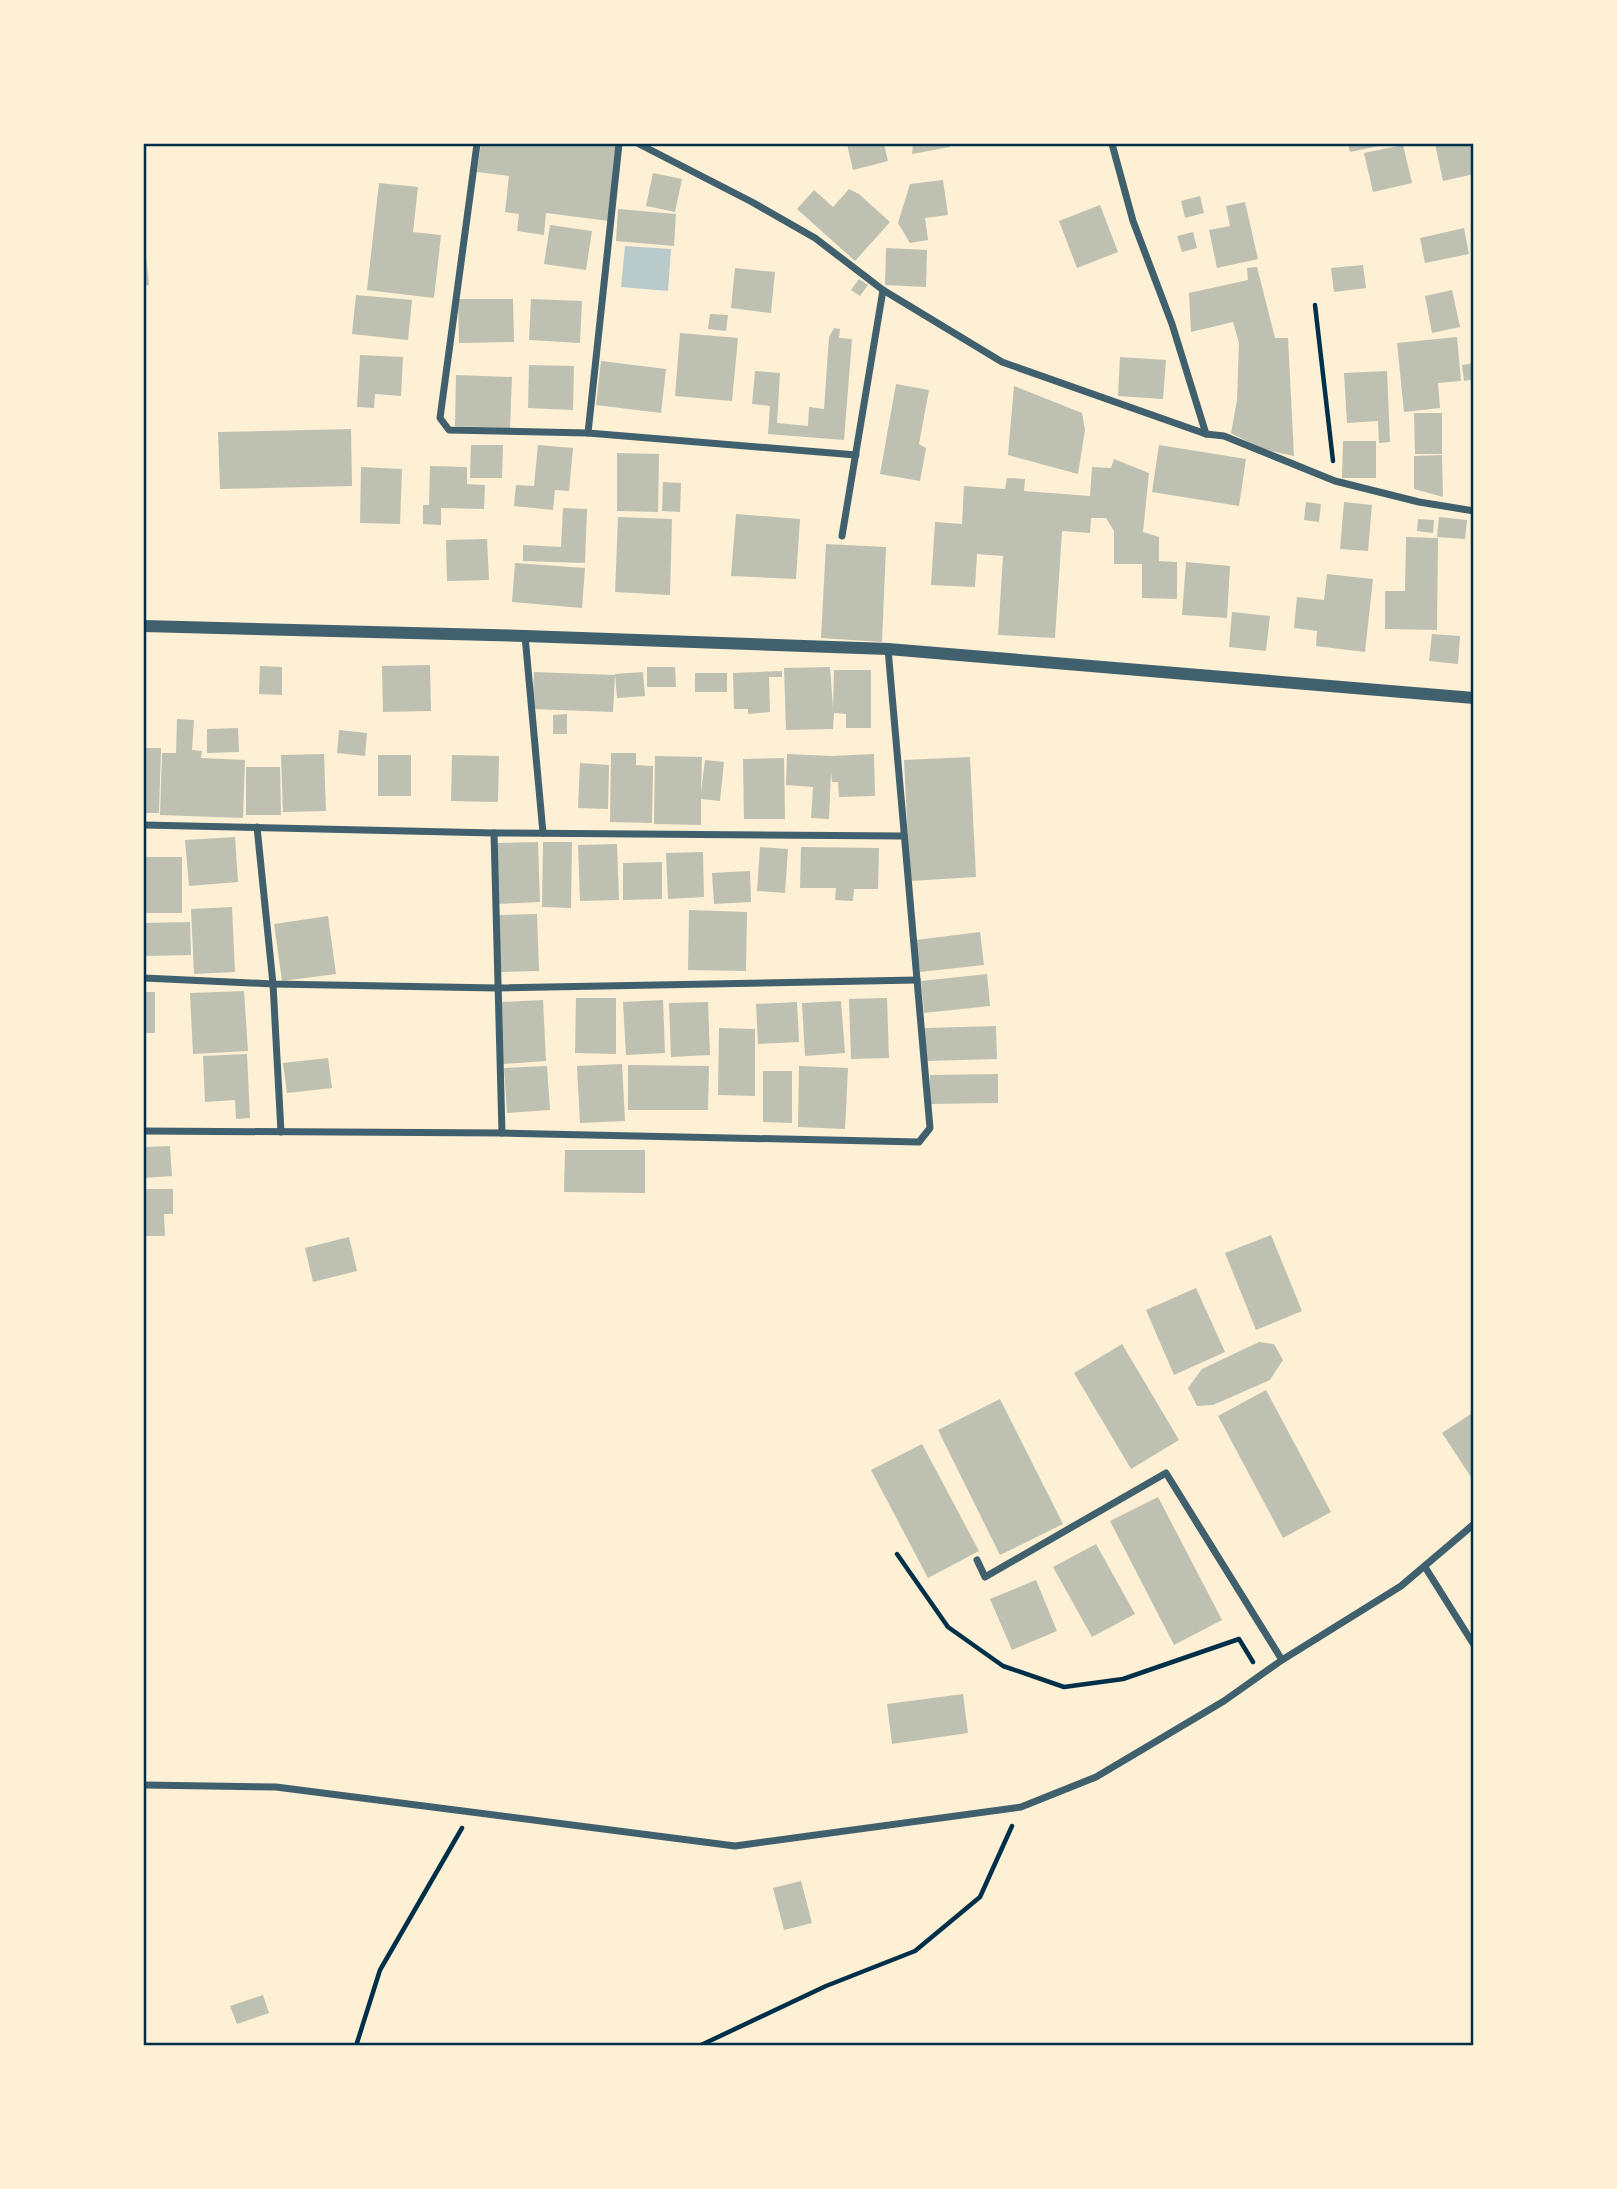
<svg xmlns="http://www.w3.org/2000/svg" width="1617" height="2189" viewBox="0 0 1617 2189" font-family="Ubuntu,sans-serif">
	<rect width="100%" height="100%" fill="#fdf0d5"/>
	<!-- green -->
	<polygon fill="#b9caca" points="625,246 671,249 668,291 621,287"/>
	<!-- building -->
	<g fill="#bec0b2">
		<polygon points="481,144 618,144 609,221 546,213 544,235 517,231 519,214 505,212 509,176 477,172"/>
		<polygon points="847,144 884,144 888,161 853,170"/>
		<polygon points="913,144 950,144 950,147 912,154"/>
		<polygon points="1348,144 1384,144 1384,145 1350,152"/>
		<polygon points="1435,144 1472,144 1474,174 1443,181"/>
		<polygon points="1403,145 1412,183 1373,192 1364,153"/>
		<polygon points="653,173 682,179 675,212 646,206"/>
		<polygon points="943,180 948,215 925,218 928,240 910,243 898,223 910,184"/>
		<polygon points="379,183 418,187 413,232 441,235 434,298 367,290"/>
		<polygon points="849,189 859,194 890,222 855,261 797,209 814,190 833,207"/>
		<polygon points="1200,196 1204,213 1185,218 1181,201"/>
		<polygon points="1245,202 1258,259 1217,268 1209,230 1230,226 1226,206"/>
		<polygon points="1100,205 1118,252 1077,268 1059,221"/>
		<polygon points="618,209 676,214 674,246 616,241"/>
		<polygon points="550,225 592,231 586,270 544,264"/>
		<polygon points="1464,228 1469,254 1425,263 1420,238"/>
		<polygon points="1193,232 1197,248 1182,252 1177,236"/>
		<polygon points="144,245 145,245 149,285 144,286"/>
		<polygon points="886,248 927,250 926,287 885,285"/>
		<polygon points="1363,265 1366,288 1334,292 1331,268"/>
		<polygon points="1257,267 1275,338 1288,338 1294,456 1262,449 1231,433 1237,400 1239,343 1233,322 1191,332 1189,293 1248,280 1247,268"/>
		<polygon points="735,268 775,272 771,313 731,308"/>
		<polygon points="859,279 868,285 860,296 851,290"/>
		<polygon points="1452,290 1460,327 1432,333 1425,296"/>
		<polygon points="356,295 412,300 408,340 352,334"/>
		<polygon points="458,299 513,299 514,342 459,343"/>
		<polygon points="531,299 582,301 580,343 529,340"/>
		<polygon points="710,314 728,315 726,331 708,329"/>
		<polygon points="834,328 840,329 839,338 852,339 844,440 768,434 770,406 752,404 755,371 780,373 777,423 808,426 809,407 824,409 829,337"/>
		<polygon points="680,333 738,338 732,401 675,396"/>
		<polygon points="1457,337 1461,381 1438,383 1440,408 1404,412 1397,343"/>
		<polygon points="360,355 403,357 401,396 375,394 374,408 357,407"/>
		<polygon points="1120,357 1166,360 1163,399 1118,396"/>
		<polygon points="601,361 666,369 661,413 596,405"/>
		<polygon points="1474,363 1474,379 1464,381 1462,365"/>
		<polygon points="529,365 574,366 573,410 528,408"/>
		<polygon points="1387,371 1390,442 1379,443 1378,421 1347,423 1344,373"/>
		<polygon points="456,375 512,377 510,428 455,426"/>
		<polygon points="896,384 929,390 919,444 926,448 920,481 880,474"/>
		<polygon points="1014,386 1082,413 1085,430 1078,474 1008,455"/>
		<polygon points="1414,413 1442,413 1442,454 1415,454"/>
		<polygon points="351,429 352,486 220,489 218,432"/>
		<polygon points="1343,441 1376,441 1376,478 1342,478"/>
		<polygon points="471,445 503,445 502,478 470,478"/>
		<polygon points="538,445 573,448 569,491 555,490 553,510 514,506 516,485 534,486"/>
		<polygon points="1159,445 1246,459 1239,506 1152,492"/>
		<polygon points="617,453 659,454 658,512 617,511"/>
		<polygon points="1442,455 1443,497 1414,489 1414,456"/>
		<polygon points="1114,459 1149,473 1143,532 1159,537 1159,561 1177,562 1177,599 1142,598 1142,564 1114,564 1114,531 1106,518 1091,518 1090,533 1062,531 1055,638 998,635 1003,556 977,554 975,587 931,585 935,522 962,524 964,486 1005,489 1007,478 1025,479 1024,491 1090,496 1092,467 1111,468"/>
		<polygon points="430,466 467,467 467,484 485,485 484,509 441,508 441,525 423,524 423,505 429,505"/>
		<polygon points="361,467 402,469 400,524 360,523"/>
		<polygon points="663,482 681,483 680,512 662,511"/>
		<polygon points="1306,502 1321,504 1319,522 1304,520"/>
		<polygon points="1344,502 1372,505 1368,551 1340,549"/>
		<polygon points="563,508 587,509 585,563 523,561 523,545 561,547"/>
		<polygon points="736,514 800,519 796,579 731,576"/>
		<polygon points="618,517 672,519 670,595 615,592"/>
		<polygon points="1439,517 1467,520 1465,539 1437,537"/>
		<polygon points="1418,519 1434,520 1433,533 1417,531"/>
		<polygon points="1406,537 1438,538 1437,630 1385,629 1385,591 1405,591"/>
		<polygon points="487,539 489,580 447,581 446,540"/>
		<polygon points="826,544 886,547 882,642 821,638"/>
		<polygon points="1186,562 1230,566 1227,618 1182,615"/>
		<polygon points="515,563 585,568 582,608 512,602"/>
		<polygon points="1327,574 1373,579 1365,652 1316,646 1317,631 1294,628 1297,597 1324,600"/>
		<polygon points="1232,612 1270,616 1266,651 1229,647"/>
		<polygon points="1432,634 1460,636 1458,664 1429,661"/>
		<polygon points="430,665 431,711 383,712 382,666"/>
		<polygon points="260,666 282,667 282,695 259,694"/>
		<polygon points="647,667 675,667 676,687 647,687"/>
		<polygon points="830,667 833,708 834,670 871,670 871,728 846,728 846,714 834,713 833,729 786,730 784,668"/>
		<polygon points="782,671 782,677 769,677 770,712 748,714 748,709 734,709 733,673"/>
		<polygon points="534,672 615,675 613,712 532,709"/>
		<polygon points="643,672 645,696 617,698 615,674"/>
		<rect x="695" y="673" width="32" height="19"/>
		<polygon points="567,714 567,734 553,734 553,715"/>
		<polygon points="177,719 194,720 192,750 202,751 201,758 245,760 243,818 160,815 162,753 176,753"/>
		<polygon points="238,728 239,752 207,753 207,729"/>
		<polygon points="339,730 367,733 365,756 337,753"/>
		<polygon points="144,748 161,748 159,813 144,813"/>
		<polygon points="611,753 636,753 636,765 653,766 652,823 610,822"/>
		<polygon points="324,754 326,811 283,812 281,755"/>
		<polygon points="787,754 831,756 874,754 875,796 839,797 838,782 832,782 831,772 829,819 811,818 813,787 786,785"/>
		<rect x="378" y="755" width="33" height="41"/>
		<polygon points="452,755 499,756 498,802 451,801"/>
		<polygon points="655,756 702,757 701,793 705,760 724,762 720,801 701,799 701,825 654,824"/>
		<polygon points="970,757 976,877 910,881 904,760"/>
		<polygon points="784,758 785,819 744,819 743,759"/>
		<polygon points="580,763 609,765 608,809 578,808"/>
		<polygon points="246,767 280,767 281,815 246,815"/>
		<polygon points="235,837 238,882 189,886 185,840"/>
		<polygon points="538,842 540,902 497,904 495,843"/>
		<polygon points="543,842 572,842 571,908 542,907"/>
		<polygon points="617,844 619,900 580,901 578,845"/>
		<polygon points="760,847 788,849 785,893 757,891"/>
		<polygon points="801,847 879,848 878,889 854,889 853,901 835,900 836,888 800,888"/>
		<polygon points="703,852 704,897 668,899 666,853"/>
		<polygon points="145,857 182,857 182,913 146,913"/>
		<polygon points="662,862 662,899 623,900 623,863"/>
		<polygon points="750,871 751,902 714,904 712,873"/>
		<polygon points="232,907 235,972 194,974 191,909"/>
		<polygon points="689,910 747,912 746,971 688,970"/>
		<polygon points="537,914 539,971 499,972 497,915"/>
		<polygon points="328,916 336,974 282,981 274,924"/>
		<polygon points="190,922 191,955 145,956 144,923"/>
		<polygon points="980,932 984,965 920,972 916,940"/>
		<polygon points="987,974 990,1006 924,1013 921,981"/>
		<polygon points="244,991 248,1051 193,1054 190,993"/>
		<rect x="144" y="992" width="11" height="41"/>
		<polygon points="576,998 616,998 616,1054 575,1053"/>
		<polygon points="887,998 889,1058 851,1059 849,999"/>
		<polygon points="543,1000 546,1061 503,1064 500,1002"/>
		<polygon points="663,1000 665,1053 626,1055 623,1002"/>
		<polygon points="841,1001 845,1053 805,1056 802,1003"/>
		<polygon points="708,1002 710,1055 671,1057 669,1003"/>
		<polygon points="797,1002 799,1042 758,1044 756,1004"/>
		<polygon points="996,1026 997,1059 926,1061 925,1028"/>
		<polygon points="719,1028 755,1029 755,1096 718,1095"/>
		<polygon points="247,1054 250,1118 236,1119 235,1100 205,1102 203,1056"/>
		<polygon points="328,1058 332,1088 287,1093 283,1063"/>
		<polygon points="622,1064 625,1121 580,1123 577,1066"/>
		<polygon points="628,1065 709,1066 708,1110 628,1110"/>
		<polygon points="547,1066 550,1110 507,1113 504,1068"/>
		<polygon points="799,1066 848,1068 845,1129 798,1127"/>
		<polygon points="763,1071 792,1071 792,1123 763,1122"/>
		<polygon points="998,1074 998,1103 930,1104 930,1075"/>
		<polygon points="170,1146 172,1176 144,1178 144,1147"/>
		<polygon points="565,1150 645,1150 645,1193 564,1192"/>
		<polygon points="144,1189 173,1189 173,1214 164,1214 165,1236 144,1236"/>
		<polygon points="1271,1235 1302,1311 1256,1330 1225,1253"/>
		<polygon points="349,1237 357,1271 313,1282 305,1248"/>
		<polygon points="1196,1288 1225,1352 1174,1375 1146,1310"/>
		<polygon points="1259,1342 1274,1344 1283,1360 1270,1380 1213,1405 1197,1406 1188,1388 1202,1369"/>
		<polygon points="1122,1344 1179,1440 1131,1469 1074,1373"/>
		<polygon points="1266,1390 1331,1512 1283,1538 1218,1416"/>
		<polygon points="1000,1399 1063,1524 1000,1555 938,1430"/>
		<polygon points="1474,1412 1474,1475 1471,1477 1442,1433"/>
		<polygon points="922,1444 979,1551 928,1578 871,1470"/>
		<polygon points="1158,1497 1222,1620 1174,1645 1110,1521"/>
		<polygon points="1096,1544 1135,1614 1092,1637 1053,1567"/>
		<polygon points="1036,1580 1057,1631 1012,1650 990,1599"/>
		<polygon points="963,1694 968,1733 892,1744 887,1704"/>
		<polygon points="801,1881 812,1923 784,1930 773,1888"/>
		<polygon points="263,1995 269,2013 237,2024 230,2006"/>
	</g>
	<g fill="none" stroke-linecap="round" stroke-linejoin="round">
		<!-- path -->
		<g stroke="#003049" stroke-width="4.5">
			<polyline points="1315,305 1333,461"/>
			<polyline points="897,1554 948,1627 1003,1666 1064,1687 1123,1679 1239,1639 1253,1662"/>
			<polyline points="356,2046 380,1970 462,1828"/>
			<polyline points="699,2046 826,1986 915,1951 980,1897 1012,1826"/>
		</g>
		<!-- minor -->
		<g stroke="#3f606c" stroke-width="7">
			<polyline points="477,144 440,418 449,430 588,433 856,455"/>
			<polyline points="639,144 752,202 815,238 883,290 1002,362 1206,434 1224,436 1335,481 1419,502 1474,511"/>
			<polyline points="1112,144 1133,221 1172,324 1206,434"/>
			<polyline points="588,433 619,144"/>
			<polyline points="842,536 883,290"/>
			<polyline points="525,636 543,833"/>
			<polyline points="144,825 494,833 904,836"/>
			<polyline points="257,827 273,984 281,1132"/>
			<polyline points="494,833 502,1133"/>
			<polyline points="144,978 273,984 497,988 917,980"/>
			<polyline points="144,1131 502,1133 919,1142 930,1128 888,649"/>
			<polyline points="977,1560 985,1577 1166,1473 1282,1660"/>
			<polyline points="1425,1567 1474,1645"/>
			<polyline points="144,1785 276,1787 735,1846 1021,1807 1096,1777 1224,1701 1282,1660 1401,1586 1474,1524"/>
		</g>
		<!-- tertiary -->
		<polyline stroke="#3f606c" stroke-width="12" points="144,626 525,636 888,649 1474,698"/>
	</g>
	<!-- border -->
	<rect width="1617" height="2189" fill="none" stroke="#fdf0d5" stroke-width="290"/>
	<rect x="145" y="145" width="1327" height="1899" fill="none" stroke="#003049" stroke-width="2.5"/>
</svg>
